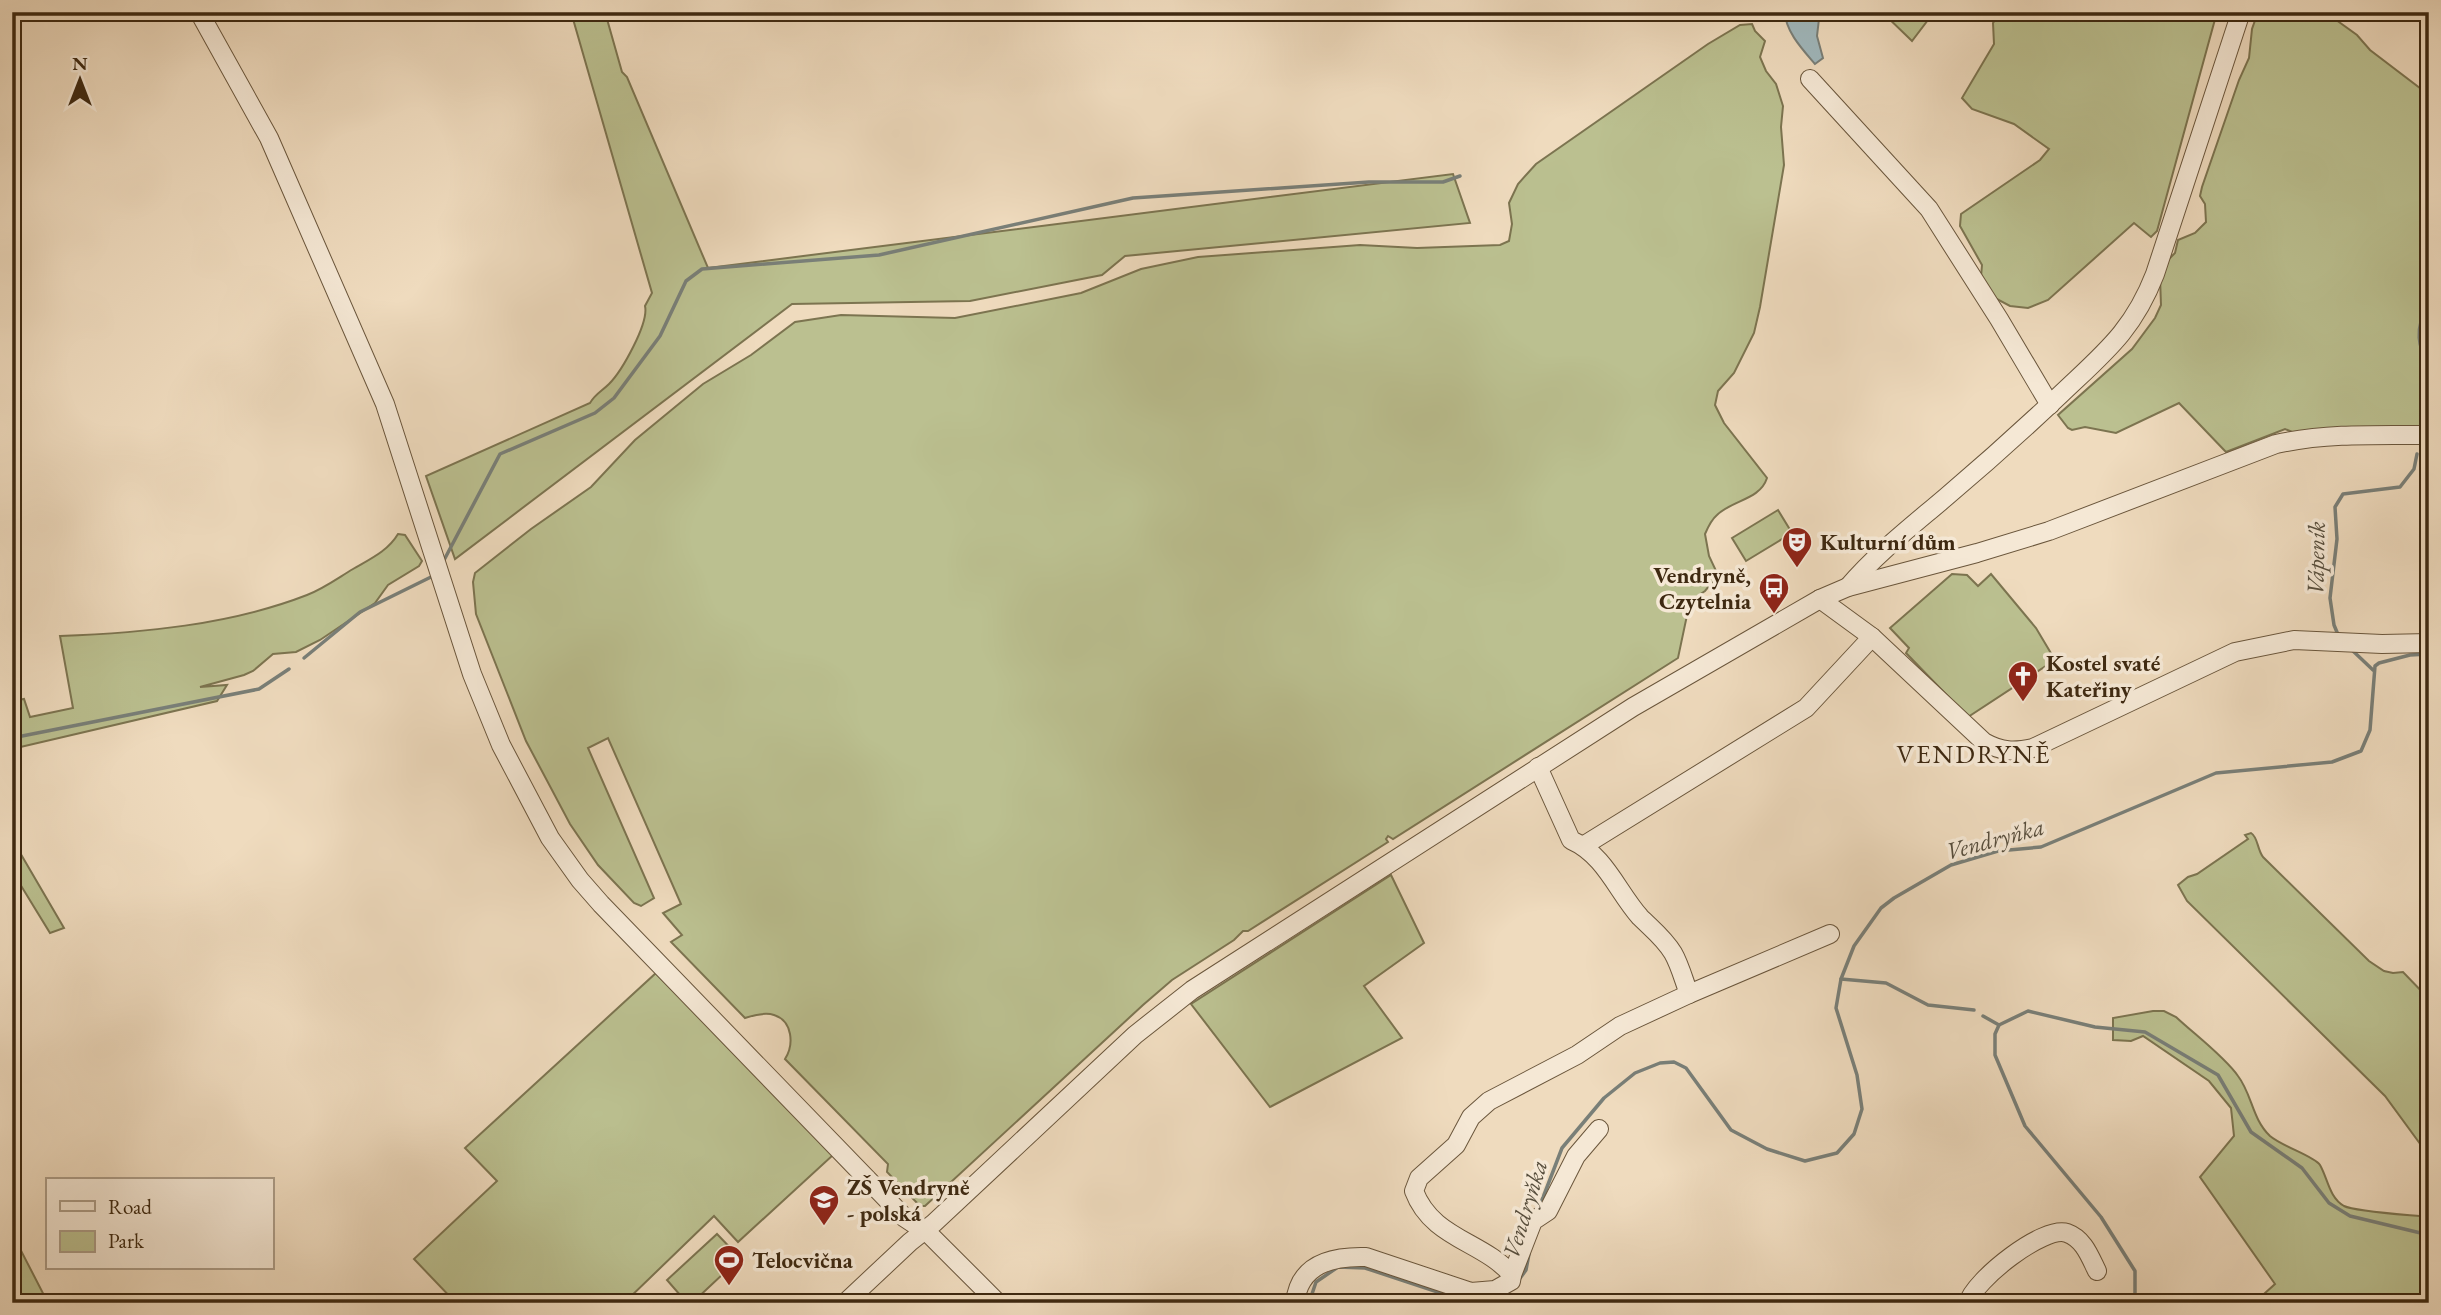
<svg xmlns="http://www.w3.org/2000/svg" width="2441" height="1315" viewBox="0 0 2441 1315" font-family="'EB Garamond',serif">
	<rect width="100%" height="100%" fill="#efdbbe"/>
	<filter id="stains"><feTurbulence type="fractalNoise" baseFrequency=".00286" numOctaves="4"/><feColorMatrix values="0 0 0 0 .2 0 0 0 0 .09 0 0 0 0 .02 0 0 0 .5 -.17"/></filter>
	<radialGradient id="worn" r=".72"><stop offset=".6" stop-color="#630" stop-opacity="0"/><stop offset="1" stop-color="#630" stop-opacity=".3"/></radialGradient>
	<!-- green -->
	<g fill="#bbc090" stroke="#7c7450" stroke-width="2">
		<path d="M 571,12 L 605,12 L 622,72 L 627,77 L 708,268 L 1453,174 L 1470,223 L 1125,256 L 1102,275 L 970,301 L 792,304 L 455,559 L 426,476 L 590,403 C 595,394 602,391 609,384 C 622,371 649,323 645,306 L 652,293 Z"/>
		<polygon points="1882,12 1934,12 1912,41"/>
		<polygon points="2001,12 2217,12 2157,231 2151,237 2134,223 2048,300 2028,308 2010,306 1993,297 1981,277 1982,265 1960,226 1961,214 2040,160 2049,149 2014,124 1972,109 1962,98 1994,44 1993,23"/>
		<polygon points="2258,12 2325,12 2357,35 2370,50 2429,95 2429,428 2297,434 2285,429 2226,452 2179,403 2116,433 2085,427 2072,430 2068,428 2058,415 2132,349 2155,318 2161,305 2160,277 2169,259 2175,253 2178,240 2195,233 2206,222 2205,204 2200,196 2202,187 2239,80 2249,58 2252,29"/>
		<path d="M 1752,24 L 1755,31 L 1765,41 L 1760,57 L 1766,71 L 1776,84 L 1783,106 L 1781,127 L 1784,165 L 1760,307 L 1754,333 L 1734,373 L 1718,391 L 1715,405 L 1724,423 L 1767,478 C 1760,500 1732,500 1717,515 C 1711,520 1708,527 1705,534 L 1709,556 L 1718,575 L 1705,591 L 1690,601 L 1678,658 L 1393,839 L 1388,836 L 1386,839 L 1388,842 L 1248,931 L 1243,931 L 1234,940 L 1172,980 L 1143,1005 L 925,1206 L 920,1206 L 887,1172 L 888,1164 L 785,1059 C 794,1045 793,1021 774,1015 C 765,1012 754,1015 745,1018 L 671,942 L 682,935 L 663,913 L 681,904 L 608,738 L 588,748 L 654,898 L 641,906 L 634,903 L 598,865 L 570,824 L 526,741 L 476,614 L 473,582 L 475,573 L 531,529 L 591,487 L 635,440 L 703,384 L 751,355 L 795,322 L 841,315 L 955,318 L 1081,293 L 1141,269 L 1198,257 L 1360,245 L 1417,248 L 1500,245 L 1509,241 L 1512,224 L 1509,203 L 1518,184 L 1536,164 L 1708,44 L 1740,25 Z"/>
		<polygon points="1778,510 1792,533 1746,561 1732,538"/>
		<path d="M 398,534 L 405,535 L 422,561 L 419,566 L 388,585 L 375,603 L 320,640 L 296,652 L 273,654 L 253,671 L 244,675 L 200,687 L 227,685 L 217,701 L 12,749 L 12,701 L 24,699 L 30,717 L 73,708 L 60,636 C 141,633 230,625 307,595 C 323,589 338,578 353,569 C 370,559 388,551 398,534 Z"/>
		<polygon points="1952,574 1967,575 1978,586 1991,574 2036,628 2055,660 1968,717 1906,653 1909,648 1890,628"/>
		<path d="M 2251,833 C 2258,837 2257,849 2263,857 L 2369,961 L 2384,971 L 2393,973 L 2403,972 L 2429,999 L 2429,1156 L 2385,1096 L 2187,901 L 2178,885 L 2188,877 L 2197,874 L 2248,839 L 2245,835 Z"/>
		<polygon points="12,839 64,928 50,933 12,871"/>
		<polygon points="1391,875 1424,943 1364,986 1402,1038 1270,1107 1191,1004"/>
		<polygon points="656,973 833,1155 738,1242 714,1216 624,1303 456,1303 414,1259 497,1181 465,1148"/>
		<path d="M 2153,1011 L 2164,1011 L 2176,1017 C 2194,1034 2224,1056 2238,1076 C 2252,1094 2252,1119 2270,1136 C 2283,1147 2314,1156 2320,1165 C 2328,1179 2329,1197 2344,1206 C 2356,1212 2412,1215 2429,1217 L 2429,1303 L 2254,1303 L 2275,1284 L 2200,1177 L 2234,1136 L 2231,1108 L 2209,1081 L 2143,1036 L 2131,1041 L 2113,1040 L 2113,1018 Z"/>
		<polygon points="717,1234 740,1258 692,1303 687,1303 667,1280"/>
		<polygon points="12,1235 14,1237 48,1303 12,1303"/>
	</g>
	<!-- water -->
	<path fill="#a0b8bd" stroke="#797f78" stroke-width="2" d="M 1785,12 L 1820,12 L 1823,18 L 1819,19 L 1817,36 L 1823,58 L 1815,64 C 1803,50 1785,31 1785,12 Z"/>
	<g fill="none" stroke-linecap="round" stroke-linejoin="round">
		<!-- stream -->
		<g stroke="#797f78" stroke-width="3.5">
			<path d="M 2429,306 C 2413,328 2419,347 2429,370"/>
			<polyline points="443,562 500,454 595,413 614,398 660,336 686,281 702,269 879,255 1133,198 1369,182 1443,182 1460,176"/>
			<polyline points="2339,637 2334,625 2330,598 2337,539 2335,507 2343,494 2400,487 2414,469 2417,454"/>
			<polyline points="2353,651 2373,670"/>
			<polyline points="304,658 360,612 433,576"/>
			<polyline points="12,738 259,689 289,669"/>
			<polyline points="1841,979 1886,983 1928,1005 1974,1010"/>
			<polyline points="1983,1016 1999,1025 2028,1011 2095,1027 2145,1032 2218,1075 2251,1132 2302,1168 2329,1203 2350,1216 2429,1235"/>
			<polyline points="1999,1025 1995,1034 1995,1055 2025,1126 2101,1217 2135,1271 2135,1303"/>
			<polyline points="1539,1208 1562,1148 1604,1098 1635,1073 1660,1063 1674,1062 1686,1068 1731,1130 1767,1149 1805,1161 1837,1153 1854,1134 1862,1109 1857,1075 1836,1008 1841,979 1854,946 1881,908 1894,898 1951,865 1998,851 2041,847 2216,773 2332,762 2361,751 2370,730 2375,666 2379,663 2410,655 2429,654"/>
			<polyline points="1518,1281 1526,1270 1529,1254"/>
			<polyline points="1309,1303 1316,1282 1338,1267 1365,1268 1471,1303"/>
			<polyline points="1472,1303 1484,1299"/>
		</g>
		<!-- minor casing -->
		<g stroke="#6a563c" stroke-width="20">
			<g id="minor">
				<polyline points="199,12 269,138 385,404 472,674 501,745 550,838 580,880 601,904 905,1218 929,1234 998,1303"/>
				<polyline points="1810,79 1929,209 1999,319 2050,405"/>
				<path d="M 1848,587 C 1877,553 1912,526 1946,497 C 1985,464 2024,429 2061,394 C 2104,353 2133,331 2155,274 L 2241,12"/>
				<path d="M 1820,599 L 1872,637 L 1984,742 C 2002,752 2014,752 2033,748 L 2235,652 L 2294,640 L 2382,644 L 2429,643"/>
				<polyline points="1583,846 1806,708 1872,637"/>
				<polyline points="1689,994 1830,934"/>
				<polyline points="1512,1275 1533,1221 1548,1211 1576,1156 1599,1129"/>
				<path d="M 845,1303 L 910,1242 L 934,1223 L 1135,1035 L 1192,990 L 1633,707 L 1820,599 L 1848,587 L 1977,553 L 2049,531 L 2276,444 C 2326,433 2377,435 2429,435"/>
				<path d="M 1295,1303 C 1299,1264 1332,1256 1366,1257 L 1471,1292 L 1495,1290 L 1511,1281 L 1512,1275 C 1483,1241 1432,1239 1414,1191 L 1419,1178 L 1456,1145 L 1471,1117 L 1489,1101 L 1577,1055 L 1620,1026 L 1689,994 C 1684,981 1680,965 1673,953 C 1664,938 1652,929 1640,917 C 1617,891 1605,855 1571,840 L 1538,767"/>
				<path d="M 1968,1303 C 1974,1280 2044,1225 2067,1233 C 2084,1239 2090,1257 2097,1271"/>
			</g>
		</g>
		<!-- minor -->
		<use href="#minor" stroke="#f5e8d5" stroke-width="18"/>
	</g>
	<!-- icons -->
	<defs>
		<g id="theatre-pin" transform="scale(1.575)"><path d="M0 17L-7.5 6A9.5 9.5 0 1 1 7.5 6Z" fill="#8f2418" stroke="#f5e8d5"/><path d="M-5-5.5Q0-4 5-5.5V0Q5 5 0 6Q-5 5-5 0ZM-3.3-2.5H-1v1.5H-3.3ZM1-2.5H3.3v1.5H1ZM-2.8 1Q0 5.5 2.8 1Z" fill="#fff"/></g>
		<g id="bus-pin" transform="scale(1.575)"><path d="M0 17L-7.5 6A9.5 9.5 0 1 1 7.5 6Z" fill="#8f2418" stroke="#f5e8d5"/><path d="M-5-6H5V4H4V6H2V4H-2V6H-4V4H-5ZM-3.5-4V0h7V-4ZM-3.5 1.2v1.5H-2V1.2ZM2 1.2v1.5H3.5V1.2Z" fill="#fff"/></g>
		<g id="church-pin" transform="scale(1.575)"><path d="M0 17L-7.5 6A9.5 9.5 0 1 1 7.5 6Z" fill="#8f2418" stroke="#f5e8d5"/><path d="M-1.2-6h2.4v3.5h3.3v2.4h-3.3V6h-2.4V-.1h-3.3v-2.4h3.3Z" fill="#fff"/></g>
		<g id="school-pin" transform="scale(1.575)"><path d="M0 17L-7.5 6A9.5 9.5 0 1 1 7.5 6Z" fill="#8f2418" stroke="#f5e8d5"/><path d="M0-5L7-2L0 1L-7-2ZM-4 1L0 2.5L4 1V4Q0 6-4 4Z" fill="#fff"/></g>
		<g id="stadium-pin" transform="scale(1.575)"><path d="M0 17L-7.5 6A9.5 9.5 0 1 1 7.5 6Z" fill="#8f2418" stroke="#f5e8d5"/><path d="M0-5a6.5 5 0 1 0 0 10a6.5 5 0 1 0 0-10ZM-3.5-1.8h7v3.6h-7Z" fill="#fff"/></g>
	</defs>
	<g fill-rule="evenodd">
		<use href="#theatre-pin" x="1797" y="542"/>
		<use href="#bus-pin" x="1774" y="588"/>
		<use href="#church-pin" x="2023" y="676"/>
		<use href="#school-pin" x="824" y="1200"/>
		<use href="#stadium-pin" x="729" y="1260"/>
	</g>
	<g text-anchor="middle" stroke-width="7" stroke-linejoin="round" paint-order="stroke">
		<!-- poi labels -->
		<g font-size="23" font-weight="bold" fill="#3e2911" stroke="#f5e8d5" text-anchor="start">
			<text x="1820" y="550">Kulturní dům</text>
			<text x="1751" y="583" text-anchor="end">Vendryně,<tspan x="1751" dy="26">Czytelnia</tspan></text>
			<text x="2046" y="671">Kostel svaté<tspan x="2046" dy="26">Kateřiny</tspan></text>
			<text x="847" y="1195">ZŠ Vendryně<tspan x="847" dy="26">- polská</tspan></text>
			<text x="752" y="1268">Telocvična</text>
		</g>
		<!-- water labels -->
		<g font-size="24" font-style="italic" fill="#564d3c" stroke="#f5e8d5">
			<text transform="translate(2316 558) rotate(-89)" y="8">Vápeník</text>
			<text transform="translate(1995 839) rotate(-15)" y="8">Vendryňka</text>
			<text transform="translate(1525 1209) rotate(-73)" y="8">Vendryňka</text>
		</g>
		<!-- quarter labels -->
		<g font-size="26" letter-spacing="2" fill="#3e2911" stroke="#f5e8d5">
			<text x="1974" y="763">VENDRYNĚ</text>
		</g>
	</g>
	<!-- margin -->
	<rect width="2441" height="1315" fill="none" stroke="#efdbbe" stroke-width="42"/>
	<rect x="14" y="14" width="2413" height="1287" fill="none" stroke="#3e2911" stroke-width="3.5"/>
	<rect x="21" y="21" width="2399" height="1273" fill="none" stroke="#3e2911" stroke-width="2"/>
	<!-- legend -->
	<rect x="46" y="1178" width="228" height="91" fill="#f5e8d5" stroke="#ac9c87" stroke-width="2"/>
	<rect x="60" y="1201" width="35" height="10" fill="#f5e8d5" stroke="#ac9c87" stroke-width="2"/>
	<text x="108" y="1214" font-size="21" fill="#3e2911">Road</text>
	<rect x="60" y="1231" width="35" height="21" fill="#bbc090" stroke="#ac9c87" stroke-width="2"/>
	<text x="108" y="1248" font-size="21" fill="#3e2911">Park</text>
	<!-- north arrow -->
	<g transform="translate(80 80)" stroke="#f5e8d5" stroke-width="5" paint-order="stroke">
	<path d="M0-5L12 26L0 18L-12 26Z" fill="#3e2911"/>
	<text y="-10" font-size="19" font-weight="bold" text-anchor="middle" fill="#3e2911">N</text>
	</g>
	<rect width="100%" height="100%" filter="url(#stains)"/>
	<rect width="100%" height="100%" fill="url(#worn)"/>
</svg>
